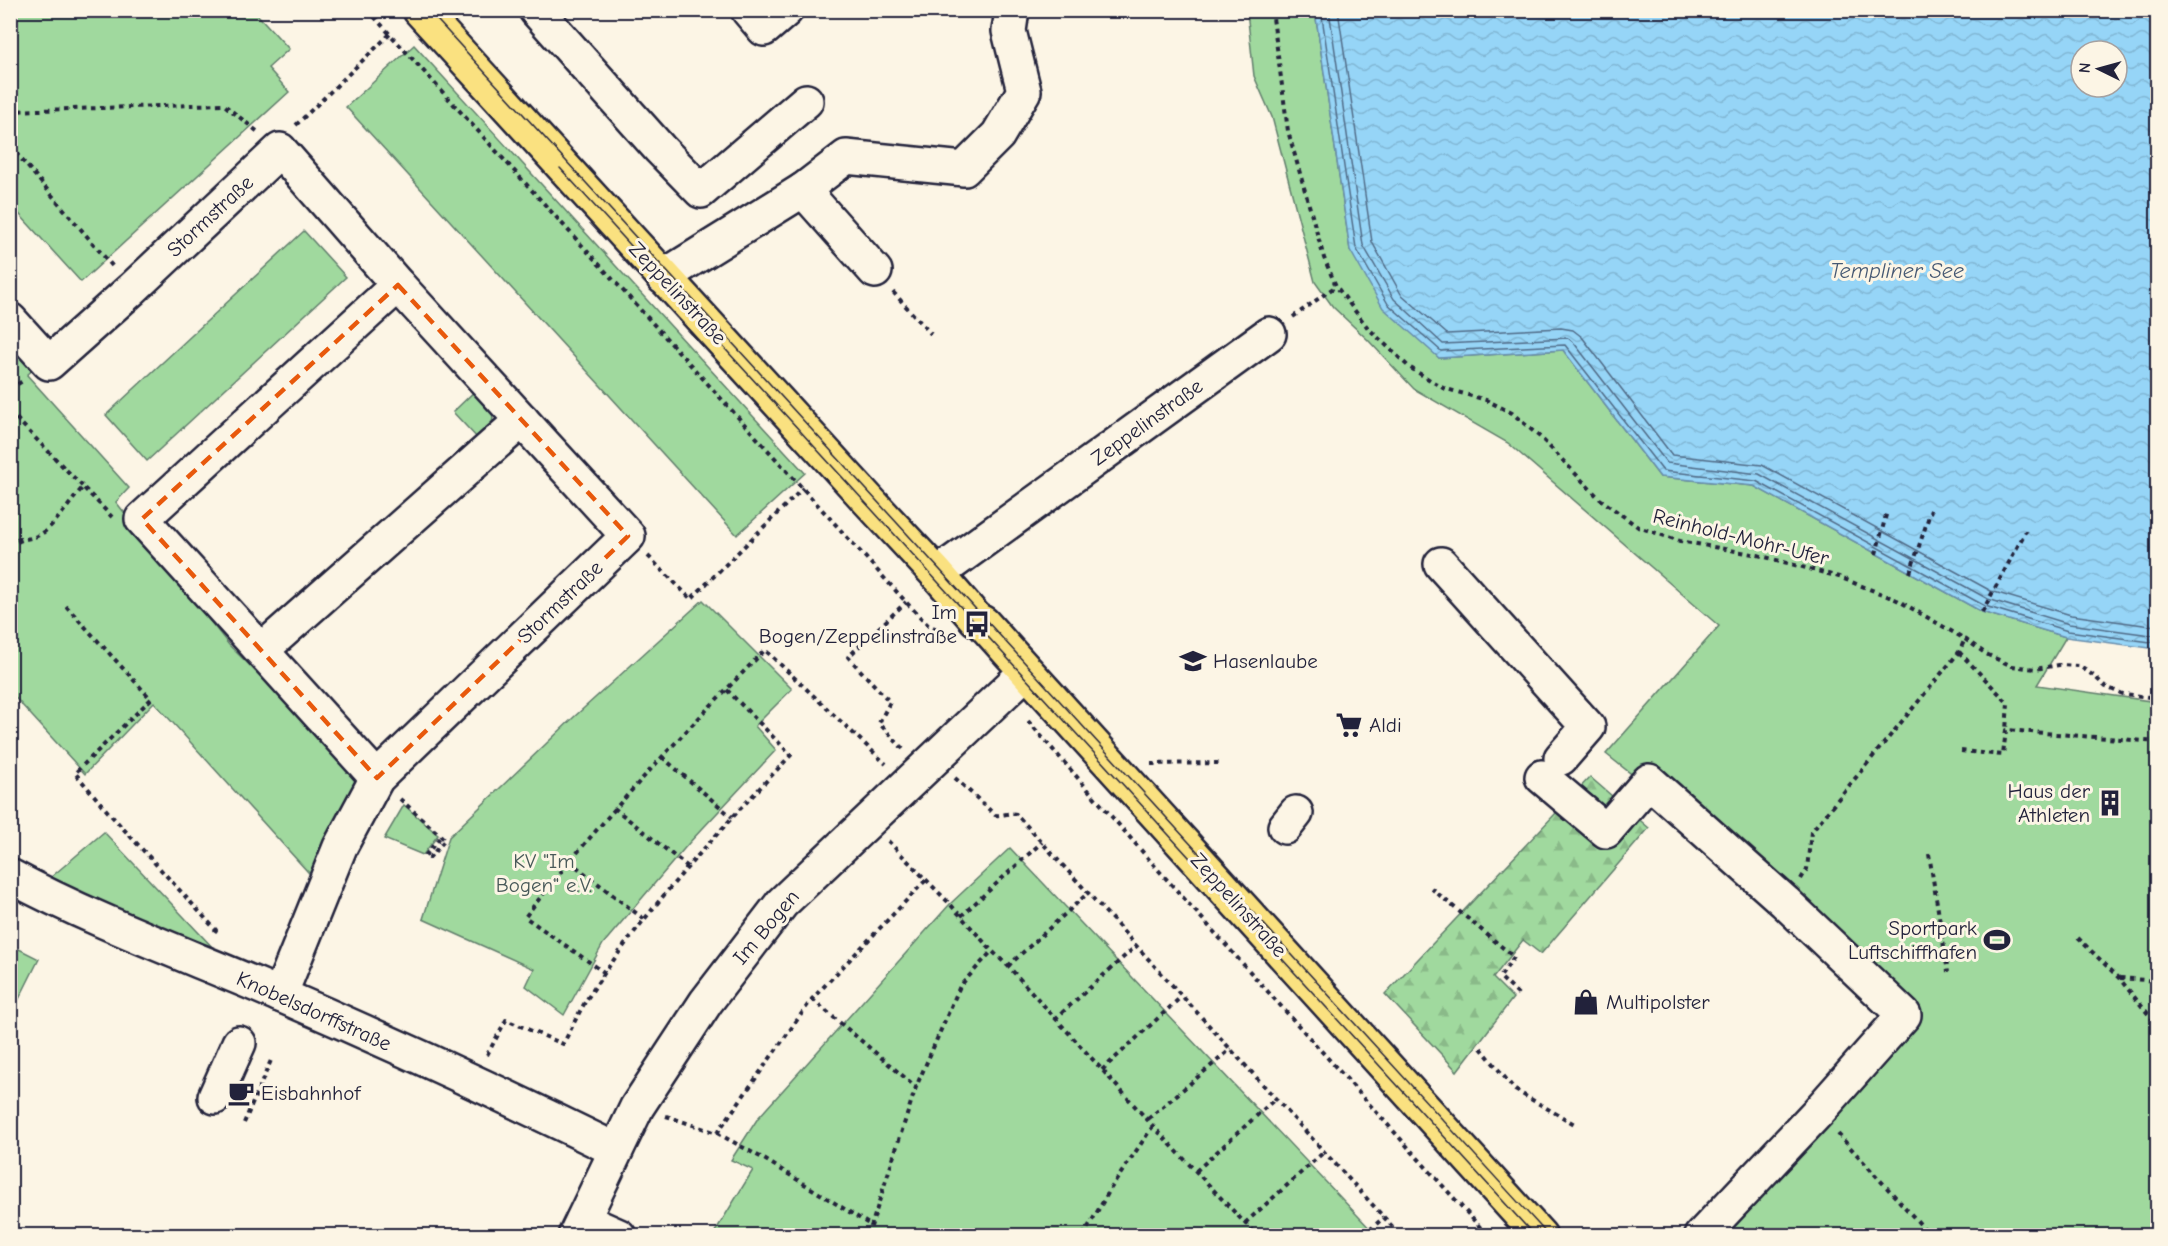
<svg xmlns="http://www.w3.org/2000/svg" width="2168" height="1246" viewBox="0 0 2168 1246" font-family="'Comic Neue',sans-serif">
	<defs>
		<pattern id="forest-firs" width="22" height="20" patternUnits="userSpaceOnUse" patternTransform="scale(1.5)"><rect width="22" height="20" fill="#a0d99e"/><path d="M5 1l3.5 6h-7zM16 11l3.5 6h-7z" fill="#8aba89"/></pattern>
		<pattern id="water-waves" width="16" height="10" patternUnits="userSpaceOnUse" patternTransform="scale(1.5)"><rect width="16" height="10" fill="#96d5f7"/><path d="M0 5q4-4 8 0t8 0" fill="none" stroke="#81b7d5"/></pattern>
	</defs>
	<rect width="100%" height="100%" fill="#fcf5e5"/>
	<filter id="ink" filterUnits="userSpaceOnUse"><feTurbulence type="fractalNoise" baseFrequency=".0167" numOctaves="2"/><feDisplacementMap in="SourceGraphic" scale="12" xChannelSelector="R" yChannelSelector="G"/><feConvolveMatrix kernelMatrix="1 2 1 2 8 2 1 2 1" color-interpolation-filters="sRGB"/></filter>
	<g filter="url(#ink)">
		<!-- green -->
		<g fill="#a0d99e" stroke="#617e6c" stroke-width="1.5">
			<polygon points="11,10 254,11 289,49 268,68 289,92 81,282 11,205"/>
			<polygon points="1247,11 1315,11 1350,250 1439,358 1563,350 1660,477 1754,486 1982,612 2066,637 2037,685 2157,702 2157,1235 1685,1235 1899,995 1772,885 1606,754 1719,626 1508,443 1414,389 1368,340 1333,307 1315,282 1272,117 1254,76"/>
			<polygon points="414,45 805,473 737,535 346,107"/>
			<polygon points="304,231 346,277 147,461 106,415"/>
			<polygon points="11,338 36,367 27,375 129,488 116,502 229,645 360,774 318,883 154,702 85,774 11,693"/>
			<path d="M 477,389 C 493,411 502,418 479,440 L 453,412 Z"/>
			<polygon points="703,600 792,689 755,726 776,750 689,843 603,944 564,1015 526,986 534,969 423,919 449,837 574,717"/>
			<polygon points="404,805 438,835 423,855 384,839"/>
			<polygon points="104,832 215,950 194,949 50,878"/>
			<polygon points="1010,848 1376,1235 985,1236 963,1227 958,1236 713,1235 753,1170 731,1160 758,1118 950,904"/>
			<polygon points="11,945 39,959 11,1015"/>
		</g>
		<!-- forest -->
		<polygon fill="url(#forest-firs)" stroke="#617e6c" stroke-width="1.5" points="1590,777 1649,828 1541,954 1523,940 1493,978 1513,998 1457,1071 1385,994"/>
		<!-- water -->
		<path fill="url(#water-waves)" stroke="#688dac" stroke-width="1.5" fill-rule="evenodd" d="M 1315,11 L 2157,11 L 2157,649 L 2066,637 L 1982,612 L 1754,486 L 1660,477 L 1563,350 L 1439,358 L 1383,308 L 1350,250 ZM 2081,51 L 2117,51 L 2117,87 L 2081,87 Z"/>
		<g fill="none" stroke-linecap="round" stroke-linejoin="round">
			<!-- shore -->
			<g stroke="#506a86" stroke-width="1.5">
				<polyline points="1321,10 1356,248 1388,304 1441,351 1565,345 1663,471 1756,481 1985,606 2068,631 2158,643"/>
				<polyline points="1329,10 1363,245 1394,299 1443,344 1568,338 1574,343 1667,463 1759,474 1988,599 2069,624 2158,636"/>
				<polyline points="1338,10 1372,242 1401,294 1447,334 1561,328 1573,330 1582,337 1672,455 1762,465 1991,591 2071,615 2158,627"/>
			</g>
			<!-- minor casing -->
			<g stroke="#22223b" stroke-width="38">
				<g id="minor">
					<polyline points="536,10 660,149 701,191 806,101"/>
					<polyline points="748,10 764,29 786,10"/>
					<polyline points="803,190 846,157 964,169 998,135 1024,91 1009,31 1012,10"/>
					<polyline points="663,277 803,190 875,271"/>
					<polyline points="10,320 49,363 132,289 280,150 398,285 628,536 377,778 340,847 280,995"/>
					<polyline points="1441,564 1588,727 1561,758"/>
					<polyline points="937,574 1269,334"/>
					<polyline points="262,650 522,420"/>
					<polyline points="1542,777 1606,831 1649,781 1785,902 1904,1015 1818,1112 1701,1236"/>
					<polyline points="377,778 142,519 398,285"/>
					<polyline points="1285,827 1296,813"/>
					<path d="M 10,876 C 92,920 179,952 264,988 C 383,1039 500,1093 616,1150"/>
					<polyline points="215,1097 239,1043"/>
					<polyline points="583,1220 619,1236"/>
					<polyline points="575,1236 637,1107 706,1002 782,903 1026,672"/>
				</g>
			</g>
			<!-- major casing -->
			<g stroke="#22223b" stroke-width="38">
				<polyline id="major" points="420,10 869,501 937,574 976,619 983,623 1009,652 1540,1236"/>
			</g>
			<!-- path -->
			<g stroke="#22223b" stroke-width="4" stroke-dasharray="4.5 4.5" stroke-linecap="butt">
				<polyline points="368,10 906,602 928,625 948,634"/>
				<polyline points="1272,10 1288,131 1324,258 1336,286 1368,328 1409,367 1443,388 1486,400 1512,413 1541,438 1600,499 1638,527 1680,541 1758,555 1839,577 1897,600 1965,639 1986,654 2012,666 2035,669 2059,665 2079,666 2094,676 2106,687 2123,694 2158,698"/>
				<polyline points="1126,13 1126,10"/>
				<polyline points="10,111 223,104 258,132"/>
				<polyline points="296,125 390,34"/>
				<polyline points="10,146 114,268"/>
				<polyline points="893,292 931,334"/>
				<polyline points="1293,317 1336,286"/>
				<polyline points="10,389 24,380"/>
				<polyline points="10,412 83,487"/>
				<polyline points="10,532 20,539"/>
				<path d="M 10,547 C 23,536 29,541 41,534 C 53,527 73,499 83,487 L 112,517"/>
				<polyline points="1876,554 1887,511"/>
				<polyline points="648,556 691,599 803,488"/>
				<polyline points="1910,573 1931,510"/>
				<polyline points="66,606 151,699 75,773 109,813 216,930 213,934 214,935"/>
				<polyline points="1982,612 2026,531"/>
				<polyline points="1959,652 2008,703 2006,730"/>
				<polyline points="1028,721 1161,873 1488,1236"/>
				<polyline points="903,749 879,723 890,702 848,657 906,602"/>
				<polyline points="1961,751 2003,755 2006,730 2158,742"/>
				<polyline points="662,757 732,817"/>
				<polyline points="1151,764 1222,763"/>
				<path d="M 955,778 L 995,815 C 1003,816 1009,812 1016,814 L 1401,1236"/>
				<polyline points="400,799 441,836 445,840 429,858 425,856 441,836"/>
				<polyline points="614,808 688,867"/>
				<polyline points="888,841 950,904 992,951 1008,966 1153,1126 1257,1236"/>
				<polyline points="1929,854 1948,972"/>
				<polyline points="569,861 645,920"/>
				<polyline points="1801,879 1807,869 1811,832 1959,652 1965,639"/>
				<polyline points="1431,888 1514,957 1500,977 1521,997"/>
				<polyline points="961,916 1042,842"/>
				<polyline points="2078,938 2119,978 2158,1026"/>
				<polyline points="1008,966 1088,893"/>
				<path d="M 605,973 L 525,917 C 599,822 681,735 765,650 L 886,764"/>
				<polyline points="2120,978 2158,981"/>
				<polyline points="812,999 916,1087"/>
				<polyline points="1055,1019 1136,946"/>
				<polyline points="1481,1048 1515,1090 1576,1125"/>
				<path d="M 487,1055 L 506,1020 L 563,1044 C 572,1028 579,1011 589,996 C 646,908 719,831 791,755 L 726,689"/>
				<polyline points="1102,1070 1181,997"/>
				<polyline points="666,1116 717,1133 764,1159 872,1226"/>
				<polyline points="1148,1119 1231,1049"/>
				<polyline points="244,1123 272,1058"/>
				<polyline points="717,1133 812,999 926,880"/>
				<polyline points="1838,1134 1931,1236"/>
				<polyline points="1196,1171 1276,1098"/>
				<polyline points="1245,1223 1324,1152"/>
				<polyline points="868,1236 916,1087 960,986 992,951"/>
				<polyline points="1083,1236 1111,1188 1153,1126"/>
				<polyline points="1363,1236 1384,1217"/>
			</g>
			<!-- minor -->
			<use href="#minor" stroke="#fcf5e5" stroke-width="33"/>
			<!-- major -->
			<use href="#major" stroke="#fae180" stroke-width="33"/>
			<!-- tram -->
			<g stroke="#22223b" stroke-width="1.5">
				<polyline points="428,10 1549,1236"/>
				<polyline points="560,168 1535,1236"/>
			</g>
		</g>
	</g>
	<!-- marked area -->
	<path fill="none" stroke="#e8590c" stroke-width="4.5" stroke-dasharray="12 8" stroke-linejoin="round" d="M 398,285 L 628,536 L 377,778 L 142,519 Z"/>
	<!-- icons -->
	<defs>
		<g id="bus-bare" transform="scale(2.07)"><path d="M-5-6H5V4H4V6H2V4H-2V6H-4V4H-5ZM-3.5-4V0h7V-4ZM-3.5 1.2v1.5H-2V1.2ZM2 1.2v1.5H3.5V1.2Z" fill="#22223b" stroke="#fcf5e5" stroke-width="2.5" paint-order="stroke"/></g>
		<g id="school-bare" transform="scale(2.07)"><path d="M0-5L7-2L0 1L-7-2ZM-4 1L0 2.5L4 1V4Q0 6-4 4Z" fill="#22223b" stroke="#fcf5e5" stroke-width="2.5" paint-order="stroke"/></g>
		<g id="supermarket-bare" transform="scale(2.07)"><path d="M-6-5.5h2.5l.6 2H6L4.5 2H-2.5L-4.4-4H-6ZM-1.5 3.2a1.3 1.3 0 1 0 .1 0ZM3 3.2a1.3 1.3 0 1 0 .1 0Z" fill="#22223b" stroke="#fcf5e5" stroke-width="2.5" paint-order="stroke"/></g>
		<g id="building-bare" transform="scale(2.07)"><path d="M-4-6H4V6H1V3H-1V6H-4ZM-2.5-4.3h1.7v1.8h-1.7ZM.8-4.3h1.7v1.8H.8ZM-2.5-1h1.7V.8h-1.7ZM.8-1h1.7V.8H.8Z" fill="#22223b" stroke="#fcf5e5" stroke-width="2.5" paint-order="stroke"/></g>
		<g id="stadium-bare" transform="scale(2.07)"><path d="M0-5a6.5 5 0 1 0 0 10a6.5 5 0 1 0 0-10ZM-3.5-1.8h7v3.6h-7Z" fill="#22223b" stroke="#fcf5e5" stroke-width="2.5" paint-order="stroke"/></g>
		<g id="shop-bare" transform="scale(2.07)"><path d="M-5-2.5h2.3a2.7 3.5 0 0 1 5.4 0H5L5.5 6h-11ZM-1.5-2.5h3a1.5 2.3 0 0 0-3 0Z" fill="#22223b" stroke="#fcf5e5" stroke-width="2.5" paint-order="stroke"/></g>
		<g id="cafe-bare" transform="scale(2.07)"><path d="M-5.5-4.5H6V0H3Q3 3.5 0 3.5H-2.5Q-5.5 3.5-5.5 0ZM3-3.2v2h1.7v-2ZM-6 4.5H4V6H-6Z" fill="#22223b" stroke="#fcf5e5" stroke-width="2.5" paint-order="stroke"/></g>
	</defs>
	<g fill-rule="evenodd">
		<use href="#bus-bare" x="977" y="624"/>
		<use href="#school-bare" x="1193" y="661"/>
		<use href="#supermarket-bare" x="1349" y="725"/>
		<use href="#building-bare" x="2110" y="803"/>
		<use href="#stadium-bare" x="1997" y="940"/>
		<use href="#shop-bare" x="1586" y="1002"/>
		<use href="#cafe-bare" x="241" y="1093"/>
	</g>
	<g text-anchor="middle" stroke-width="6" stroke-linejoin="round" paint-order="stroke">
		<!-- street labels -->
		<g font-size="21" fill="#22223b" stroke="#fcf5e5">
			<text transform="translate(210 216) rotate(-43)" y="7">Stormstraße</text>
			<text transform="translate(678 293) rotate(47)" y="7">Zeppelinstraße</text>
			<text transform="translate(1147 422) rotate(-36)" y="7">Zeppelinstraße</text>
			<text transform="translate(1741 537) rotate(14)" y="7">Reinhold-Mohr-Ufer</text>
			<text transform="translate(560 602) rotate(-44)" y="7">Stormstraße</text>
			<text transform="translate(1239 905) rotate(48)" y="7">Zeppelinstraße</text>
			<text transform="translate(766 927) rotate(-50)" y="7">Im Bogen</text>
			<text transform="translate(314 1011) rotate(24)" y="7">Knobelsdorffstraße</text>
		</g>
		<!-- poi labels -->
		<g font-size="21" fill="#22223b" stroke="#fcf5e5" text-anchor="start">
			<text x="957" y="619" text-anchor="end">Im<tspan x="957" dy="24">Bogen/Zeppelinstraße</tspan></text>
			<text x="1213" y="668">Hasenlaube</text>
			<text x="1369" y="732">Aldi</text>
			<text x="2090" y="798" text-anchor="end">Haus der<tspan x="2090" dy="24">Athleten</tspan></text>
			<text x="1977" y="935" text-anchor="end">Sportpark<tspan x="1977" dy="24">Luftschiffhafen</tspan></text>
			<text x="1606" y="1009">Multipolster</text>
			<text x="261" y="1100">Eisbahnhof</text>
		</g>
		<!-- park labels -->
		<g font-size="21" fill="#485959" stroke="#fcf5e5">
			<text x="544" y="868">KV "Im<tspan x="544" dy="24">Bogen" e.V.</tspan></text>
		</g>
		<!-- water labels -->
		<g font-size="22" font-style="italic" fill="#455873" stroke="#fcf5e5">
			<text x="1897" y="278">Templiner See</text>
		</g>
	</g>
	<!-- margin -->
	<rect width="2168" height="1246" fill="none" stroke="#fcf5e5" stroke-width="36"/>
	<rect x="18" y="18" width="2132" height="1210" fill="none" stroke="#22223b" stroke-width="2" filter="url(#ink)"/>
	<!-- north arrow -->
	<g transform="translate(2099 69) rotate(275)"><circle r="28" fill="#fcf5e5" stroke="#a5a1a1" stroke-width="1.5"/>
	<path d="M0-4.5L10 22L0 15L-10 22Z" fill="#22223b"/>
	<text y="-9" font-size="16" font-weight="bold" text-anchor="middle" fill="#22223b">N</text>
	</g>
</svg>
